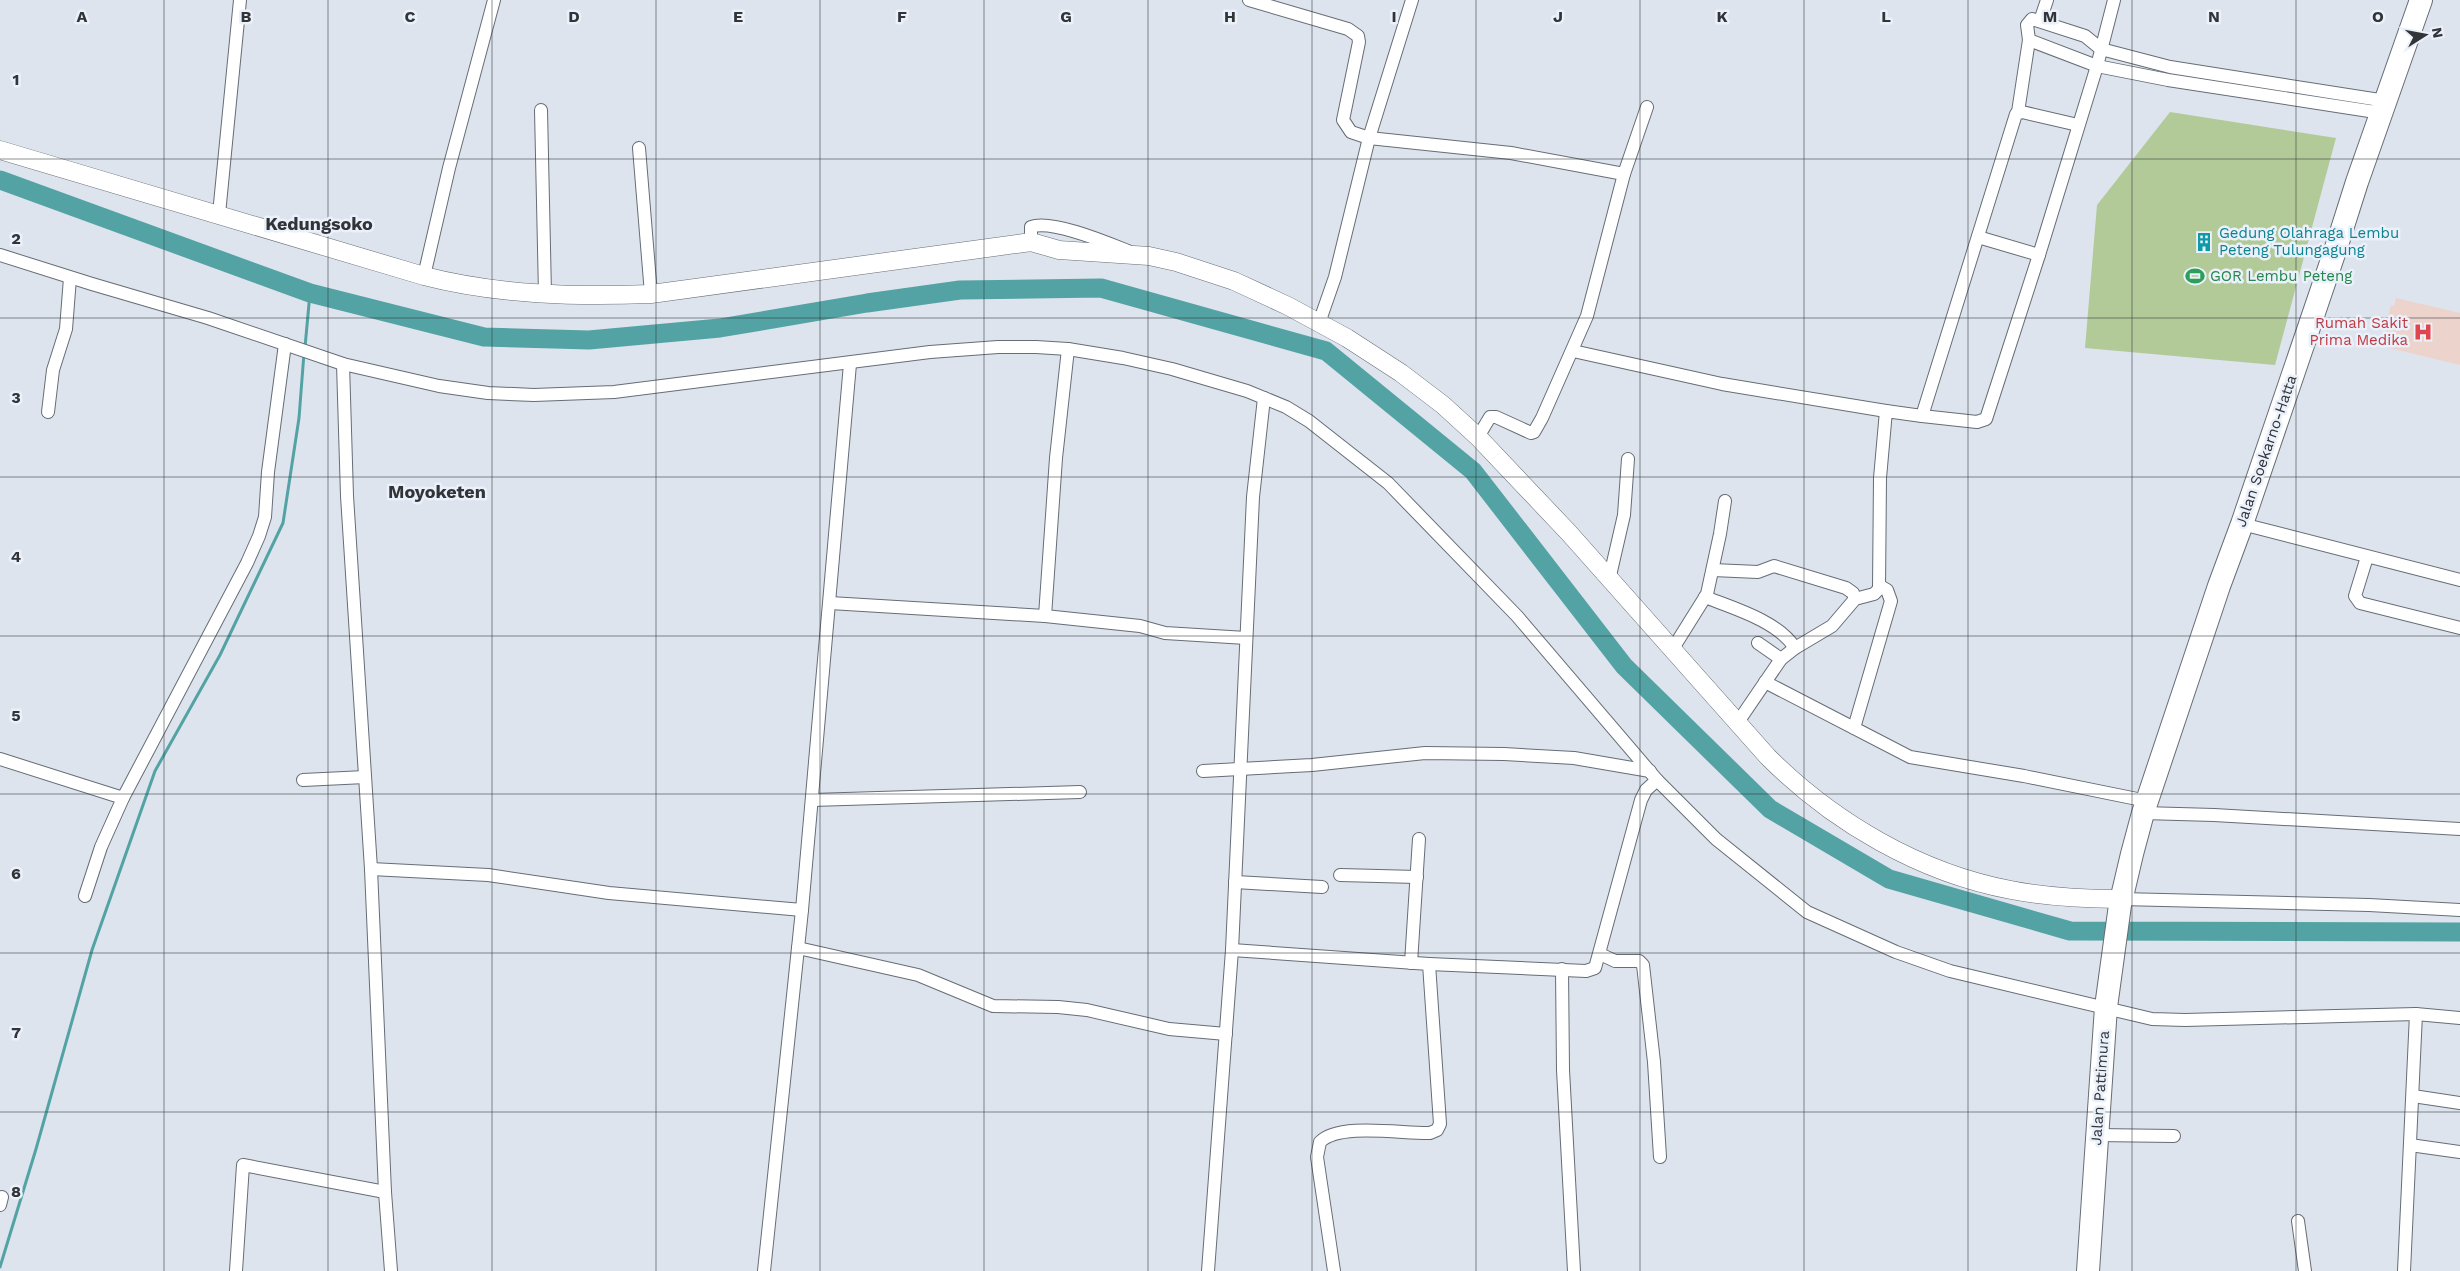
<svg xmlns="http://www.w3.org/2000/svg" width="2460" height="1271" viewBox="0 0 2460 1271" font-family="'Work Sans',sans-serif">
	<rect width="100%" height="100%" fill="#dde4ee"/>
	<!-- medical -->
	<polygon fill="#ecd3cb" points="2396,298 2460,313 2460,365 2385,347 2388,333 2385,331 2391,305 2394,306"/>
	<!-- green -->
	<polygon fill="#b2ca98" points="2170,112 2336,138 2275,365 2085,348 2097,205"/>
	<g fill="none" stroke-linecap="round" stroke-linejoin="round">
		<!-- stream -->
		<g stroke="#53a3a4" stroke-width="3">
			<polyline points="305,347 310,293"/>
			<polyline points="0,1267 36,1149 92,950 155,771 220,655 283,523 299,418 304,353"/>
		</g>
		<!-- river -->
		<polyline stroke="#53a3a4" stroke-width="19" points="0,180 310,293 484,337 589,340 720,328 867,303 960,290 1101,288 1326,351 1473,471 1624,666 1770,809 1889,879 2070,931 2460,932"/>
		<!-- street casing -->
		<g stroke="#666d75" stroke-width="14">
			<g id="street">
				<polyline points="1249,0 1348,29 1358,36 1359,42 1343,120 1351,132 1369,138 1511,153 1624,174"/>
				<polyline points="2040,21 2047,0"/>
				<polyline points="2029,40 2097,66 2168,80 2382,113"/>
				<polyline points="541,110 545,294"/>
				<polyline points="2018,112 2029,40 2027,25 2032,19 2085,36 2101,49 2170,67 2386,101"/>
				<polyline points="639,148 651,294"/>
				<polyline points="219,214 240,0"/>
				<polyline points="1978,237 2039,255"/>
				<path d="M 1031,242 L 1031,227 C 1051,219 1108,243 1128,251"/>
				<polyline points="0,255 92,284 208,318 343,364 439,386 488,393 534,395 614,392 930,352 998,347 1036,347 1068,349 1123,358 1172,369 1247,391 1286,407 1309,421 1388,483 1517,616 1657,780 1716,839 1807,912 1896,952 1950,971 2152,1019 2185,1020 2416,1014 2460,1018"/>
				<polyline points="424,276 449,168 494,0"/>
				<polyline points="1319,323 1335,277 1369,138 1412,0"/>
				<polyline points="1573,351 1722,384 1886,411"/>
				<polyline points="343,364 347,496 371,869 385,1192 391,1271"/>
				<polyline points="48,412 53,370 66,329 70,278"/>
				<polyline points="1922,416 1977,422 1986,419 2039,255 2097,66 2114,0"/>
				<polyline points="1478,437 1490,417 1496,417 1531,433 1534,432 1542,418 1587,316 1624,174 1647,107"/>
				<polyline points="2242,524 2460,580"/>
				<polyline points="2367,557 2355,596 2360,603 2460,628"/>
				<polyline points="1713,570 1758,572 1774,566 1846,588 1853,593 1855,599"/>
				<polyline points="1609,580 1624,515 1628,459"/>
				<path d="M 1705,597 C 1733,608 1778,621 1795,648"/>
				<polyline points="830,603 1045,616 1140,626 1165,633 1246,638"/>
				<polyline points="1045,616 1056,458 1068,349"/>
				<polyline points="1758,643 1781,659"/>
				<polyline points="1672,650 1707,594 1720,534 1725,501"/>
				<polyline points="1765,682 1910,757 2024,776 2147,801"/>
				<polyline points="1738,722 1781,659 1795,648 1832,626 1855,599 1874,594 1879,589 1880,478 1886,411 1922,416 2016,114 2022,112 2078,125"/>
				<polyline points="1854,728 1891,601 1887,590 1880,586"/>
				<polyline points="0,759 123,798"/>
				<polyline points="1203,771 1312,765 1425,753 1504,754 1574,758 1650,771"/>
				<polyline points="303,780 365,777"/>
				<polyline points="812,800 1080,792"/>
				<polyline points="2143,813 2214,815 2460,829"/>
				<polyline points="371,869 488,875 609,893 802,910"/>
				<polyline points="1340,875 1417,877"/>
				<polyline points="1235,882 1322,887"/>
				<polyline points="85,896 101,847 123,798 247,563 259,536 265,517 268,472 285,344"/>
				<polyline points="2121,899 2369,905 2460,910"/>
				<polyline points="798,948 918,975 993,1006 1058,1007 1087,1010 1169,1029 1226,1034"/>
				<path d="M 1232,950 L 1429,964 L 1440,1124 L 1437,1130 L 1430,1133 C 1404,1134 1339,1122 1320,1142 L 1317,1157 L 1334,1271"/>
				<polyline points="1600,954 1615,961 1639,961 1643,965 1654,1062 1660,1157"/>
				<polyline points="1411,963 1419,839"/>
				<polyline points="1429,964 1586,971 1595,968 1641,800 1646,790 1657,780"/>
				<polyline points="1562,969 1563,1070 1574,1271"/>
				<polyline points="2413,1096 2460,1103"/>
				<polyline points="2096,1135 2174,1136"/>
				<polyline points="2410,1145 2460,1152"/>
				<polyline points="0,1205 2,1197"/>
				<polyline points="2298,1221 2305,1271"/>
				<polyline points="236,1271 243,1165 385,1192"/>
				<polyline points="764,1271 802,910 850,364"/>
				<polyline points="1208,1271 1232,950 1253,497 1264,398"/>
				<polyline points="2404,1271 2416,1014"/>
			</g>
		</g>
		<!-- secondary casing -->
		<g stroke="#666d75" stroke-width="19">
			<path id="secondary" d="M 0,150 L 424,276 C 498,295 576,297 651,294 L 1031,242 L 1059,250 L 1149,256 L 1176,262 L 1234,281 L 1288,306 L 1347,338 L 1401,373 L 1443,405 L 1478,437 L 1569,533 L 1768,757 C 1833,822 1920,873 2011,890 C 2047,897 2085,899 2121,899"/>
		</g>
		<!-- highway casing -->
		<g stroke="#666d75" stroke-width="24">
			<polyline id="highway" points="2088,1271 2106,1007 2120,905 2132,854 2143,813 2219,586 2242,524 2337,245 2357,182 2421,0"/>
		</g>
		<!-- street -->
		<use href="#street" stroke="#fff" stroke-width="12"/>
		<!-- secondary -->
		<use href="#secondary" stroke="#fff" stroke-width="18"/>
		<!-- highway -->
		<use href="#highway" stroke="#fff" stroke-width="22"/>
	</g>
	<!-- grid -->
	<path fill="none" stroke="#323438" stroke-width="1" stroke-opacity="0.55" d="M 164,0 L 164,1271M 328,0 L 328,1271M 492,0 L 492,1271M 656,0 L 656,1271M 820,0 L 820,1271M 984,0 L 984,1271M 1148,0 L 1148,1271M 1312,0 L 1312,1271M 1476,0 L 1476,1271M 1640,0 L 1640,1271M 1804,0 L 1804,1271M 1968,0 L 1968,1271M 2132,0 L 2132,1271M 2296,0 L 2296,1271M 0,159 L 2460,159M 0,318 L 2460,318M 0,477 L 2460,477M 0,636 L 2460,636M 0,794 L 2460,794M 0,953 L 2460,953M 0,1112 L 2460,1112"/>
	<!-- icons -->
	<defs>
		<g id="building-bare" transform="scale(1.5)"><path d="M-4-6H4V6H1V3H-1V6H-4ZM-2.5-4.3h1.7v1.8h-1.7ZM.8-4.3h1.7v1.8H.8ZM-2.5-1h1.7V.8h-1.7ZM.8-1h1.7V.8H.8Z" fill="#0f9aa8" stroke="#eaf1fb" stroke-width="2.5" paint-order="stroke"/></g>
		<g id="stadium-bare" transform="scale(1.5)"><path d="M0-5a6.5 5 0 1 0 0 10a6.5 5 0 1 0 0-10ZM-3.5-1.8h7v3.6h-7Z" fill="#2e9e5b" stroke="#eaf1fb" stroke-width="2.5" paint-order="stroke"/></g>
		<g id="hospital-bare" transform="scale(1.5)"><path d="M-5-5h3v3.5h4V-5h3V5h-3V1.5h-4V5h-3Z" fill="#e0444e" stroke="#eaf1fb" stroke-width="2.5" paint-order="stroke"/></g>
	</defs>
	<g fill-rule="evenodd">
		<use href="#building-bare" x="2204" y="242"/>
		<use href="#stadium-bare" x="2195" y="276"/>
		<use href="#hospital-bare" x="2423" y="332"/>
	</g>
	<g text-anchor="middle" stroke-width="5" stroke-linejoin="round" paint-order="stroke">
		<!-- culture labels -->
		<g font-size="15" fill="#0d838f" stroke="#eaf1fb" text-anchor="start">
			<text x="2219" y="238">Gedung Olahraga Lembu<tspan x="2219" dy="17">Peteng Tulungagung</tspan></text>
		</g>
		<!-- leisure labels -->
		<g font-size="15" fill="#27864d" stroke="#eaf1fb" text-anchor="start">
			<text x="2210" y="281">GOR Lembu Peteng</text>
		</g>
		<!-- health labels -->
		<g font-size="15" fill="#be3a42" stroke="#eaf1fb" text-anchor="end">
			<text x="2408" y="328">Rumah Sakit<tspan x="2408" dy="17">Prima Medika</tspan></text>
		</g>
		<!-- street labels -->
		<g font-size="15" fill="#323438" stroke="#eaf1fb">
			<text transform="translate(2266 451) rotate(-71)" y="5">Jalan Soekarno-Hatta</text>
			<text transform="translate(2100 1088) rotate(-86)" y="5">Jalan Pattimura</text>
		</g>
		<!-- quarter labels -->
		<g font-size="18" font-weight="bold" fill="#323438" stroke="#eaf1fb">
			<text x="319" y="230">Kedungsoko</text>
			<text x="437" y="498">Moyoketen</text>
		</g>
	</g>
	<g font-size="16" text-anchor="middle" font-weight="bold" fill="#323438" stroke="#eaf1fb" stroke-width="5" stroke-linejoin="round" paint-order="stroke">
		<text x="82" y="22">A</text>
		<text x="246" y="22">B</text>
		<text x="410" y="22">C</text>
		<text x="574" y="22">D</text>
		<text x="738" y="22">E</text>
		<text x="902" y="22">F</text>
		<text x="1066" y="22">G</text>
		<text x="1230" y="22">H</text>
		<text x="1394" y="22">I</text>
		<text x="1558" y="22">J</text>
		<text x="1722" y="22">K</text>
		<text x="1886" y="22">L</text>
		<text x="2050" y="22">M</text>
		<text x="2214" y="22">N</text>
		<text x="2378" y="22">O</text>
		<text x="16" y="85">1</text>
		<text x="16" y="244">2</text>
		<text x="16" y="403">3</text>
		<text x="16" y="562">4</text>
		<text x="16" y="721">5</text>
		<text x="16" y="879">6</text>
		<text x="16" y="1038">7</text>
		<text x="16" y="1197">8</text>
	</g>
	<!-- north arrow -->
	<g transform="translate(2425 35) rotate(79)" stroke="#eaf1fb" stroke-width="4" paint-order="stroke">
	<path d="M0-4L9 19L0 12L-9 19Z" fill="#323438"/>
	<text y="-8" font-size="14" font-weight="bold" text-anchor="middle" fill="#323438">N</text>
	</g>
</svg>
